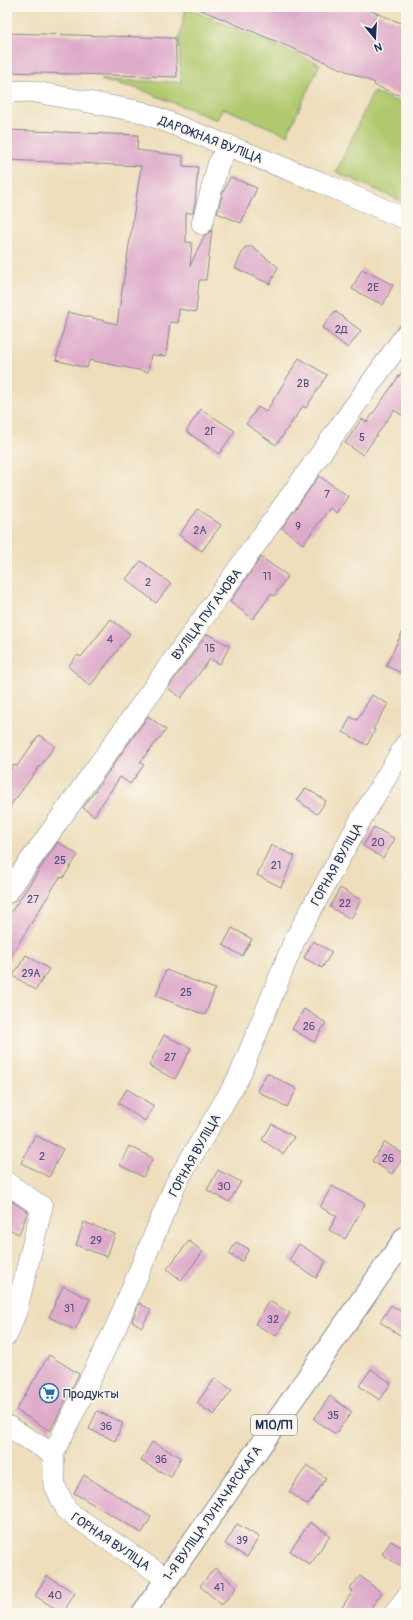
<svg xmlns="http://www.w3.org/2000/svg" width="413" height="1620" viewBox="0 0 413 1620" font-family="Pangolin,sans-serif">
	<rect width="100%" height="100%" fill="#fbf7ec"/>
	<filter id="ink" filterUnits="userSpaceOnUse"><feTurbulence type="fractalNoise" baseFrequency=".025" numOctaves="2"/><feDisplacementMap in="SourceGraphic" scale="8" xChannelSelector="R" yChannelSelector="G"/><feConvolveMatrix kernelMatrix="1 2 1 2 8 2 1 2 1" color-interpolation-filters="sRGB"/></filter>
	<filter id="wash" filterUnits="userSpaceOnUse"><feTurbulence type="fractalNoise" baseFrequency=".012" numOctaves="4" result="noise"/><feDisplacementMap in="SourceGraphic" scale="16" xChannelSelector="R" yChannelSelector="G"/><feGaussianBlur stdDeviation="0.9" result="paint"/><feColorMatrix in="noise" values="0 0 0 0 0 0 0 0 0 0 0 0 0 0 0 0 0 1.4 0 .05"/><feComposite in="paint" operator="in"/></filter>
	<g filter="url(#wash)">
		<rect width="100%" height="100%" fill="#eedebc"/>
		<!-- green -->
		<g fill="#b1c96e" stroke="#667c66">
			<polygon points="186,8 320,64 287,135 223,108 217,120 139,89 101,80 181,82 179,40"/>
			<polygon points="373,92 406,105 406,203 336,172"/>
		</g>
		<g id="blocks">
			<!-- building -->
			<g fill="#deaaca">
				<polygon points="194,7 361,7 406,25 406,98 374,85 375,83"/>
				<polygon points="7,33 175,38 177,77 7,72"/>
				<polygon points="7,130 138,135 137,150 183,156 183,166 198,167 195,203 193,213 186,213 186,242 192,243 190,266 204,236 212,230 206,280 199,280 196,312 179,309 178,323 170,322 166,356 151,355 148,372 89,360 87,368 56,360 68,312 117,324 141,166 7,160"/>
				<polygon points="230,177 257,188 241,223 217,213 223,193"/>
				<polygon points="245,247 252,247 278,267 270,284 235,268"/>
				<polygon points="362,269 393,285 383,305 352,289"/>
				<polygon points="335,311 361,331 348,348 322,328"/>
				<polygon points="299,358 327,375 306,408 303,406 276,445 246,424 258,407 266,412"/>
				<polygon points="406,366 406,418 394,410 363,455 345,443 362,419 367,422"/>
				<polygon points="201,409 235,431 219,454 186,431"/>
				<polygon points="319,476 348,496 337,513 330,508 303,544 282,528"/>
				<polygon points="198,509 221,525 202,551 179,535"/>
				<polygon points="261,557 288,576 274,596 271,594 253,619 230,602"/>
				<polygon points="141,561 171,584 156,603 126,579"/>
				<polygon points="111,619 130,634 90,686 68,666 78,655 81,657"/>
				<polygon points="406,624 406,675 386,666"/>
				<polygon points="207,634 230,646 220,664 210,659 181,698 168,688"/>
				<polygon points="372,695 388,704 373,729 375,730 367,745 343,732 350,717 357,720"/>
				<polygon points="148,716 166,730 140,762 144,765 130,784 120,777 94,816 83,808"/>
				<polygon points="39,735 55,746 7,810 7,775 14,765 17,766"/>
				<polygon points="306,788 326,801 317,814 297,800"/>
				<polygon points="374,827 395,839 383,858 363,846"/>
				<polygon points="58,842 78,855 63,878 60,877 7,962 7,918"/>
				<polygon points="271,845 295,856 281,887 257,875"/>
				<polygon points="340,888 361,900 351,919 330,907"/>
				<polygon points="232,928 252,939 242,956 223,945"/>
				<polygon points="313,941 332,952 322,968 304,958"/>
				<polygon points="26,955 49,969 36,990 13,976"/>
				<polygon points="166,970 215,989 205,1015 156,996"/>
				<polygon points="304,1009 326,1023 314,1042 292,1029"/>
				<polygon points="164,1035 191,1048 175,1079 149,1066"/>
				<polygon points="267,1073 297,1089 287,1107 257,1091"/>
				<polygon points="127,1089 154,1106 145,1121 118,1103"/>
				<polygon points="272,1124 294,1137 283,1154 262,1140"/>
				<polygon points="35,1135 63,1149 49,1177 21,1163"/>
				<polygon points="385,1142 405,1155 392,1174 372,1161"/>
				<polygon points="129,1146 153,1158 143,1177 120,1165"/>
				<polygon points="218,1170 241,1182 229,1202 207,1190"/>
				<polygon points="332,1186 365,1204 345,1239 329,1230 337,1216 320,1207"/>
				<polygon points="7,1198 28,1212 19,1234 7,1228"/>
				<polygon points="84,1222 115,1234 107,1257 76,1245"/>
				<polygon points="189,1241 203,1252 181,1280 167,1269"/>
				<polygon points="236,1242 249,1249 242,1261 229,1254"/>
				<polygon points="299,1244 326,1261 316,1278 289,1260"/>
				<polygon points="63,1286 90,1299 75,1330 49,1317"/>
				<polygon points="269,1301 290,1313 276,1336 255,1324"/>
				<polygon points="139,1303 151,1310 142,1327 132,1321"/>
				<polygon points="391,1305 406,1315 406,1339 380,1322"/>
				<polygon points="49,1355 79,1374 50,1431 16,1410"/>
				<polygon points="371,1369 391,1383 380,1400 359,1386"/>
				<polygon points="215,1378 232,1390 214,1415 197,1403"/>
				<polygon points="330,1396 352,1412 335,1434 314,1419"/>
				<polygon points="97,1411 123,1423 115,1441 89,1429"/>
				<polygon points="152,1442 181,1457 171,1477 141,1461"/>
				<polygon points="307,1465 326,1478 308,1505 289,1492"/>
				<polygon points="84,1475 151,1517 142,1533 74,1493"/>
				<polygon points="310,1522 330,1535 310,1565 290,1551"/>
				<polygon points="237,1524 259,1537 247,1557 225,1544"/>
				<polygon points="391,1541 406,1550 406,1570 382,1554"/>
				<polygon points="215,1568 237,1587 222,1605 200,1586"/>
				<polygon points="47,1576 75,1593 63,1613 35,1596"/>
				<polygon points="360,1576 382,1593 367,1613 338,1613 353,1591 350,1589"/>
			</g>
		</g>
	</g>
	<g filter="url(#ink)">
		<use href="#blocks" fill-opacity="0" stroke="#84868d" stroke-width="1"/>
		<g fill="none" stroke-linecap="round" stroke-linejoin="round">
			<!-- minor casing -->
			<g stroke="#84868d" stroke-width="22">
				<g id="minor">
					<polyline points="7,92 30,91 142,112 320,182 406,219"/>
					<polyline points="202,224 218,165 228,145"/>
					<polyline points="7,893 406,334"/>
					<polyline points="7,1183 42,1207 16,1312 7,1335"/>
					<polyline points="7,1426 53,1454"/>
					<polyline points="167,1579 67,1511 55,1486 53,1454 116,1327 176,1183 239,1077 295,939 361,819 406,744"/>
					<polyline points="395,1613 406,1598"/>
				</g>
			</g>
			<!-- major casing -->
			<g stroke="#84868d" stroke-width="24">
				<polyline id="major" points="143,1613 406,1237"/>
			</g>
			<!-- minor -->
			<use href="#minor" stroke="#fff" stroke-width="21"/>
			<!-- major -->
			<use href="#major" stroke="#fff" stroke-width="22"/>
		</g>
	</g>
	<!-- icons -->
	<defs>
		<g id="supermarket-ring" transform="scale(1)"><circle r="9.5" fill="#fbf7ec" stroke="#1f6fb2" stroke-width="1.5"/><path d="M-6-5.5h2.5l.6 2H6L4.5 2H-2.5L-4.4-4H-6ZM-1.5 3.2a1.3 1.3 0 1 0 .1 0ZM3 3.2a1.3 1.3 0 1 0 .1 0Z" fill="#1f6fb2"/></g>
	</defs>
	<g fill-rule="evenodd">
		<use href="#supermarket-ring" x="49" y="1393"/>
	</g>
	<g text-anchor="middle" stroke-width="3.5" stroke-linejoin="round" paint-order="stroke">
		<!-- number labels -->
		<g font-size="11" fill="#4c4e79">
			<text x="373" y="291">2Е</text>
			<text x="341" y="333">2Д</text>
			<text x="303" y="387">2В</text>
			<text x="210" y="435">2Г</text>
			<text x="362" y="441">5</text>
			<text x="327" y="498">7</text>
			<text x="298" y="530">9</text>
			<text x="200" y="534">2А</text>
			<text x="267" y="580">11</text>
			<text x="148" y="586">2</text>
			<text x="110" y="643">4</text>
			<text x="210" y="652">15</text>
			<text x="378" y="846">20</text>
			<text x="60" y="864">25</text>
			<text x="276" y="869">21</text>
			<text x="33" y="903">27</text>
			<text x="345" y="907">22</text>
			<text x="31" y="977">29А</text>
			<text x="186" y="996">25</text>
			<text x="309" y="1030">26</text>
			<text x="170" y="1061">27</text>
			<text x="42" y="1160">2</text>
			<text x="388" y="1162">26</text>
			<text x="224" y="1190">30</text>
			<text x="96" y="1244">29</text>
			<text x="69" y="1312">31</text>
			<text x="273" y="1323">32</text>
			<text x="333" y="1419">35</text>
			<text x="106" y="1430">36</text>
			<text x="161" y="1463">36</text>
			<text x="242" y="1544">39</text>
			<text x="219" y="1591">41</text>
			<text x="55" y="1599">40</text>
		</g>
		<!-- shield labels -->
		<rect fill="#fbf7ec" stroke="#5e6b89" stroke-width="1" x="251" y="1415" width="46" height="20" rx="3"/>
		<g font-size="12" font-weight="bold" fill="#1b2f5e">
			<text x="274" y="1429">М10/П1</text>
		</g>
		<!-- street labels -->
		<g font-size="13" fill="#1b2f5e" stroke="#fbf7ec">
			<text transform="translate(211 139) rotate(21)" y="5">ДАРОЖНАЯ ВУЛІЦА</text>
			<text transform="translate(206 614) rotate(-54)" y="5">ВУЛІЦА ПУГАЧОВА</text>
			<text transform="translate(336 864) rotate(-61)" y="5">ГОРНАЯ ВУЛІЦА</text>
			<text transform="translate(194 1155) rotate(-61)" y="5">ГОРНАЯ ВУЛІЦА</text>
			<text transform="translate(212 1513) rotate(-55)" y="5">1-Я ВУЛІЦА ЛУНАЧАРСКАГА</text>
			<text transform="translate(111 1541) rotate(34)" y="5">ГОРНАЯ ВУЛІЦА</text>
		</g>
		<!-- poi labels -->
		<g font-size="13" fill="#1b2f5e" stroke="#fbf7ec" text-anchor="start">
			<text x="63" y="1398">Продукты</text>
		</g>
	</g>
	<!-- margin -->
	<rect width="413" height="1620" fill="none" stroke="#fbf7ec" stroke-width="24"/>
	<!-- north arrow -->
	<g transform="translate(375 38) rotate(162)" stroke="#fbf7ec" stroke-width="3" paint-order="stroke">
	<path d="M0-3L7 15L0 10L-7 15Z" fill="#1b2f5e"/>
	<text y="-6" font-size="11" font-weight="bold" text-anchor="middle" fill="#1b2f5e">N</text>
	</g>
</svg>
